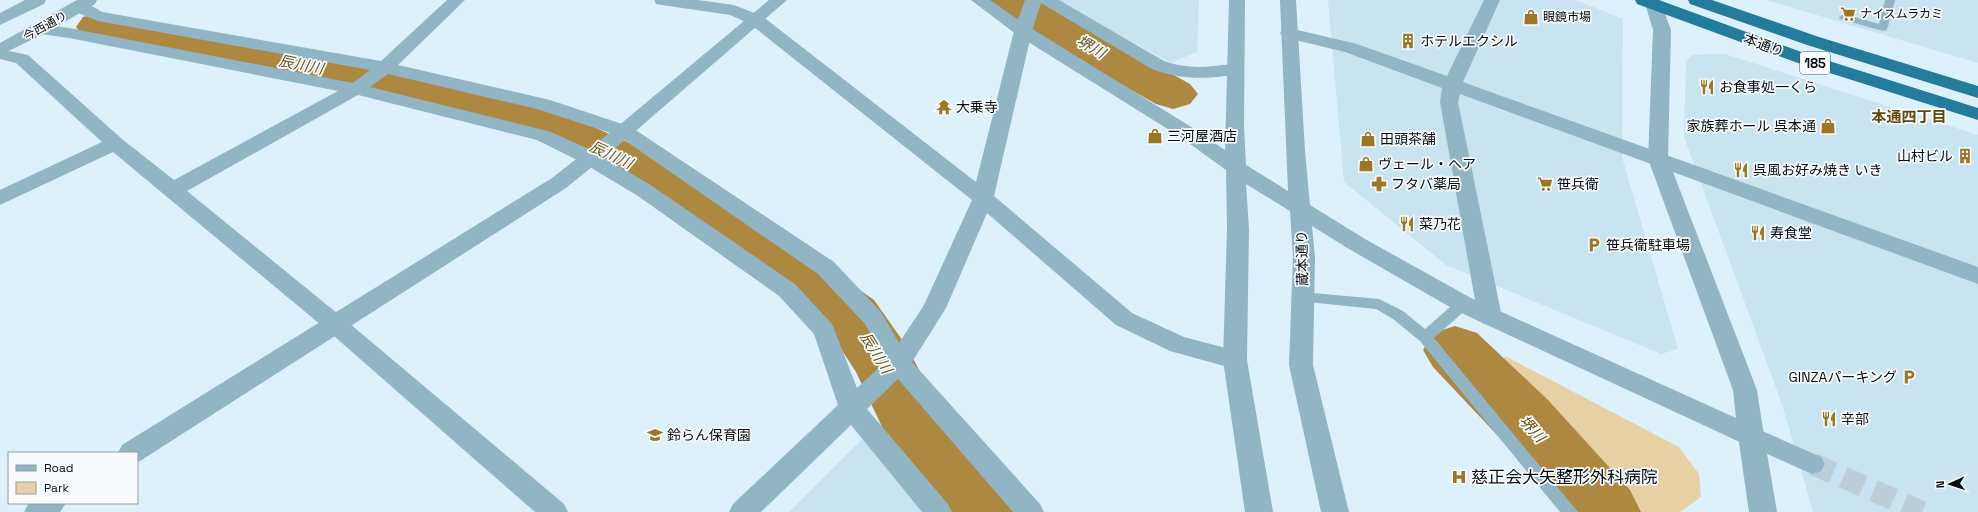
<svg xmlns="http://www.w3.org/2000/svg" width="1978" height="512" viewBox="0 0 1978 512" font-family="'Space Grotesk','Noto Sans JP',sans-serif">
	<rect width="100%" height="100%" fill="#dcf1fb"/>
	<!-- built -->
	<g fill="#c8e4f1">
		<polygon points="1055,0 1199,0 1197,52 1171,63"/>
		<polygon points="1328,0 1576,0 1623,19 1622,157 1678,349 1661,354 1446,265 1344,182"/>
		<polygon points="1766,0 1978,0 1978,63"/>
		<polygon points="1725,54 1978,135 1978,512 1813,512 1782,404 1684,137 1686,62 1692,55"/>
		<polygon points="862,439 933,512 789,512"/>
	</g>
	<!-- green -->
	<polygon fill="#e8d0a5" points="1505,356 1679,447 1699,474 1701,497 1680,512 1633,512 1502,363"/>
	<g fill="none" stroke-linecap="round" stroke-linejoin="round">
		<!-- river -->
		<g fill="#ad8841" fill-rule="evenodd">
			<polygon points="987,0 1040,0 1190,84 1198,94 1190,104 1173,109 1156,104 1028,32 993,9"/>
			<polygon points="99,13 161,23 258,44 396,69 565,114 705,177 741,203 745,209 874,300 905,344 933,395 1011,490 1022,512 944,512 885,433 856,372 830,332 705,237 700,229 667,203 529,136 390,97 83,37 76,27 83,17"/>
			<polygon points="1455,326 1477,333 1548,400 1630,490 1641,512 1561,512 1500,438 1433,367 1423,350 1433,333"/>
		</g>
		<!-- pedestrian-tunnel -->
		<polyline stroke="#bccfd8" stroke-width="22" stroke-dasharray="22 11" stroke-linecap="butt" points="1813,464 1922,512"/>
		<!-- service -->
		<g fill="#92b5c6" fill-rule="evenodd">
			<polygon points="1885,0 1895,0 1887,30 1883,31 1840,19 1839,17 1844,14 1879,24"/>
			<polygon points="1302,292 1379,299 1403,311 1425,329 1458,300 1463,299 1468,300 1470,304 1468,308 1434,338 1578,512 1560,512 1420,341 1393,319 1376,309 1297,301 1295,297 1297,293"/>
		</g>
		<!-- pedestrian -->
		<polygon fill="#92b5c6" fill-rule="evenodd" points="1751,426 1821,457 1825,464 1821,471 1813,474 1805,471 1743,443 1739,436 1743,429"/>
		<!-- minor -->
		<g fill="#92b5c6" fill-rule="evenodd">
			<path d="M 447,0 L 465,0 L 398,65 L 550,100 L 631,127 L 834,262 L 881,312 L 899,343 L 924,305 L 972,200 L 750,24 L 730,15 L 662,5 L 656,4 L 654,0 L 698,0 L 734,5 L 762,16 L 976,182 L 1014,31 L 1025,0 L 1059,0 L 1164,61 C 1181,67 1196,68 1214,66 C 1223,65 1232,63 1241,65 L 1244,69 L 1241,73 C 1211,80 1181,80 1152,69 L 1041,3 L 1032,31 L 994,196 L 1132,313 L 1184,337 L 1244,353 L 1247,360 L 1244,367 L 1235,369 L 1170,351 L 1116,325 L 987,213 L 946,308 L 912,362 L 1040,504 L 1044,512 L 1013,512 L 898,379 L 867,409 L 948,504 L 952,512 L 922,512 L 851,425 L 761,512 L 729,512 L 733,504 L 838,405 L 814,334 L 779,296 L 638,196 L 583,163 L 537,140 L 358,95 L 187,191 L 343,318 L 564,504 L 568,512 L 535,512 L 327,330 L 113,152 L 0,205 L 0,190 L 102,142 L 16,63 L 0,59 L 0,49 L 28,55 L 122,139 L 174,180 L 338,91 L 69,38 L 34,33 L 31,29 L 34,25 L 40,24 L 69,28 L 353,83 L 370,70 L 98,21 L 73,11 L 71,7 L 73,3 C 84,1 93,7 102,12 L 381,61 ZM 388,74 L 537,109 L 617,135 L 818,274 L 865,324 L 886,361 L 857,388 L 832,324 L 795,284 L 652,186 L 597,153 L 551,132 L 370,87 Z"/>
			<polygon points="1484,0 1500,0 1463,82 1978,267 1978,284 1460,94 1458,102 1502,317 1498,323 1490,326 1482,323 1478,317 1440,102 1442,88 1345,52 1283,37 1280,33 1283,29 1289,28 1357,44 1447,76"/>
			<polygon points="1751,425 1760,429 1764,436 1777,512 1749,512 1738,436 1742,429"/>
		</g>
		<!-- tertiary -->
		<g fill="#92b5c6" fill-rule="evenodd">
			<polygon points="25,0 46,0 44,4 0,25 0,13"/>
			<polygon points="77,0 97,0 95,4 46,33 0,55 0,43"/>
			<polygon points="769,0 787,0 631,135 566,188 140,461 137,462 137,453 118,453 122,445 552,178 617,127"/>
			<polygon points="971,0 990,0 1029,27 1193,128 1225,150 1229,0 1245,0 1244,127 1246,165 1288,191 1280,0 1296,0 1305,151 1310,205 1365,239 1471,298 1736,418 1733,390 1648,159 1653,30 1644,0 1660,0 1671,30 1668,159 1757,390 1764,436 1760,443 1751,447 1742,443 1455,310 1349,249 1312,226 1315,257 1313,365 1349,512 1321,512 1289,365 1293,257 1290,211 1246,184 1249,229 1247,360 1273,512 1245,512 1223,360 1227,229 1226,170 1179,136 1017,35"/>
			<polygon points="29,503 66,503 60,512 24,512"/>
		</g>
		<!-- trunk -->
		<g fill="#247c9c" fill-rule="evenodd">
			<polygon points="1635,0 1659,0 1807,54 1978,108 1978,120 1795,62 1637,4"/>
			<polygon points="1688,0 1712,0 1819,37 1978,86 1978,98 1807,45 1690,4"/>
		</g>
	</g>
	<!-- icons -->
	<defs>
		<g id="supermarket-bare" transform="scale(1.2)"><path d="M-6-5.5h2.5l.6 2H6L4.5 2H-2.5L-4.4-4H-6ZM-1.5 3.2a1.3 1.3 0 1 0 .1 0ZM3 3.2a1.3 1.3 0 1 0 .1 0Z" fill="#9d7623" stroke="#f7fbfd" stroke-width="2.5" paint-order="stroke"/></g>
		<g id="shop-bare" transform="scale(1.2)"><path d="M-5-2.5h2.3a2.7 3.5 0 0 1 5.4 0H5L5.5 6h-11ZM-1.5-2.5h3a1.5 2.3 0 0 0-3 0Z" fill="#9d7623" stroke="#f7fbfd" stroke-width="2.5" paint-order="stroke"/></g>
		<g id="building-bare" transform="scale(1.2)"><path d="M-4-6H4V6H1V3H-1V6H-4ZM-2.5-4.3h1.7v1.8h-1.7ZM.8-4.3h1.7v1.8H.8ZM-2.5-1h1.7V.8h-1.7ZM.8-1h1.7V.8H.8Z" fill="#9d7623" stroke="#f7fbfd" stroke-width="2.5" paint-order="stroke"/></g>
		<g id="restaurant-bare" transform="scale(1.2)"><path d="M-5-6h1v4h1v-4h1v4h1v-4h1v5L-1.5 .5V6h-2V.5L-5-1ZM5-6V6H3V1.5H1.5Q1.5-4 5-6Z" fill="#9d7623" stroke="#f7fbfd" stroke-width="2.5" paint-order="stroke"/></g>
		<g id="temple-bare" transform="scale(1.2)"><path d="M0-6L5-2H3V0L6.5 2.5H4V6H1.5V3h-3V6H-4V2.5H-6.5L-3 0V-2H-5Z" fill="#9d7623" stroke="#f7fbfd" stroke-width="2.5" paint-order="stroke"/></g>
		<g id="pharmacy-bare" transform="scale(1.2)"><path d="M-2-6h4v4h4v4h-4v4h-4v-4h-4v-4h4Z" fill="#9d7623" stroke="#f7fbfd" stroke-width="2.5" paint-order="stroke"/></g>
		<g id="parking-bare" transform="scale(1.2)"><path d="M-3.5-5.5H1a3.5 3.5 0 0 1 0 7H-1V5.5H-3.5ZM-1-3.4V-.6H.8a1.4 1.4 0 0 0 0-2.8Z" fill="#9d7623" stroke="#f7fbfd" stroke-width="2.5" paint-order="stroke"/></g>
		<g id="school-bare" transform="scale(1.2)"><path d="M0-5L7-2L0 1L-7-2ZM-4 1L0 2.5L4 1V4Q0 6-4 4Z" fill="#9d7623" stroke="#f7fbfd" stroke-width="2.5" paint-order="stroke"/></g>
		<g id="hospital-bare" transform="scale(1.2)"><path d="M-5-5h3v3.5h4V-5h3V5h-3V1.5h-4V5h-3Z" fill="#9d7623" stroke="#f7fbfd" stroke-width="2.5" paint-order="stroke"/></g>
	</defs>
	<g fill-rule="evenodd">
		<use href="#supermarket-bare" x="1848" y="14"/>
		<use href="#shop-bare" x="1531" y="17"/>
		<use href="#building-bare" x="1408" y="41"/>
		<use href="#restaurant-bare" x="1707" y="87"/>
		<use href="#temple-bare" x="944" y="107"/>
		<use href="#shop-bare" x="1828" y="126"/>
		<use href="#shop-bare" x="1155" y="136"/>
		<use href="#shop-bare" x="1368" y="139"/>
		<use href="#building-bare" x="1965" y="156"/>
		<use href="#shop-bare" x="1366" y="164"/>
		<use href="#restaurant-bare" x="1741" y="170"/>
		<use href="#pharmacy-bare" x="1379" y="184"/>
		<use href="#supermarket-bare" x="1545" y="184"/>
		<use href="#restaurant-bare" x="1407" y="224"/>
		<use href="#restaurant-bare" x="1758" y="233"/>
		<use href="#parking-bare" x="1594" y="245"/>
		<use href="#parking-bare" x="1909" y="377"/>
		<use href="#restaurant-bare" x="1829" y="419"/>
		<use href="#school-bare" x="655" y="435"/>
		<use href="#hospital-bare" x="1459" y="477"/>
	</g>
	<g text-anchor="middle" stroke-width="3.5" stroke-linejoin="round" paint-order="stroke">
		<!-- far-poi labels -->
		<g font-size="12" fill="#060c10" stroke="#f7fbfd" text-anchor="start">
			<text x="1860" y="18">ナイスムラカミ</text>
			<text x="1543" y="21">眼鏡市場</text>
		</g>
		<!-- far-street labels -->
		<g font-size="12" fill="#060c10" stroke="#f7fbfd">
			<text transform="translate(45 26) rotate(-29)" y="4">今西通り</text>
		</g>
		<!-- shield labels -->
		<rect fill="#f7fbfd" stroke="#4e5457" stroke-width="1" x="1800" y="52" width="30" height="22" rx="3"/>
		<g font-size="13" font-weight="bold" fill="#060c10">
			<text x="1815" y="68">185</text>
		</g>
		<!-- poi labels -->
		<g font-size="14" fill="#060c10" stroke="#f7fbfd" text-anchor="start">
			<text x="1420" y="46">ホテルエクシル</text>
			<text x="1719" y="92">お食事処一くら</text>
			<text x="956" y="112">大乗寺</text>
			<text x="1816" y="131" text-anchor="end">家族葬ホール 呉本通</text>
			<text x="1167" y="141">三河屋酒店</text>
			<text x="1380" y="144">田頭茶舗</text>
			<text x="1953" y="161" text-anchor="end">山村ビル</text>
			<text x="1378" y="169">ヴェール・ヘア</text>
			<text x="1753" y="175">呉風お好み焼き いき</text>
			<text x="1391" y="189">フタバ薬局</text>
			<text x="1557" y="189">笹兵衛</text>
			<text x="1419" y="229">菜乃花</text>
			<text x="1770" y="238">寿食堂</text>
			<text x="1606" y="250">笹兵衛駐車場</text>
			<text x="1897" y="382" text-anchor="end">GINZAパーキング</text>
			<text x="1841" y="424">辛部</text>
			<text x="667" y="440">鈴らん保育園</text>
		</g>
		<!-- street labels -->
		<g font-size="14" fill="#060c10" stroke="#f7fbfd">
			<text transform="translate(1764 45) rotate(20)" y="5">本通り</text>
			<text transform="translate(1302 258) rotate(-91)" y="5">蔵本通り</text>
		</g>
		<!-- water labels -->
		<g font-size="15" font-style="italic" fill="#6c521d" stroke="#f7fbfd">
			<text transform="translate(1091 47) rotate(30)" y="5">堺川</text>
			<text transform="translate(301 65) rotate(11)" y="5">辰川川</text>
			<text transform="translate(611 155) rotate(25)" y="5">辰川川</text>
			<text transform="translate(876 353) rotate(58)" y="5">辰川川</text>
			<text transform="translate(1532 429) rotate(48)" y="5">堺川</text>
		</g>
		<!-- neighbourhood labels -->
		<g font-size="15" font-weight="bold" fill="#62470c" stroke="#f7fbfd">
			<text x="1909" y="122">本通四丁目</text>
		</g>
		<!-- near-poi labels -->
		<g font-size="17" fill="#060c10" stroke="#f7fbfd" text-anchor="start">
			<text x="1471" y="483">慈正会大矢整形外科病院</text>
		</g>
	</g>
	<!-- legend -->
	<rect x="8" y="452" width="130" height="52" fill="#f7fbfd" stroke="#979b9e"/>
	<rect x="16" y="465" width="20" height="6" fill="#92b5c6" stroke="#979b9e"/>
	<text x="44" y="472" font-size="12" fill="#060c10">Road</text>
	<rect x="16" y="482" width="20" height="12" fill="#e8d0a5" stroke="#979b9e"/>
	<text x="44" y="492" font-size="12" fill="#060c10">Park</text>
	<!-- north arrow -->
	<g transform="translate(1950 484) rotate(267)" stroke="#f7fbfd" stroke-width="3" paint-order="stroke">
	<path d="M0-3L7 15L0 10L-7 15Z" fill="#060c10"/>
	<text y="-6" font-size="11" font-weight="bold" text-anchor="middle" fill="#060c10">N</text>
	</g>
</svg>
